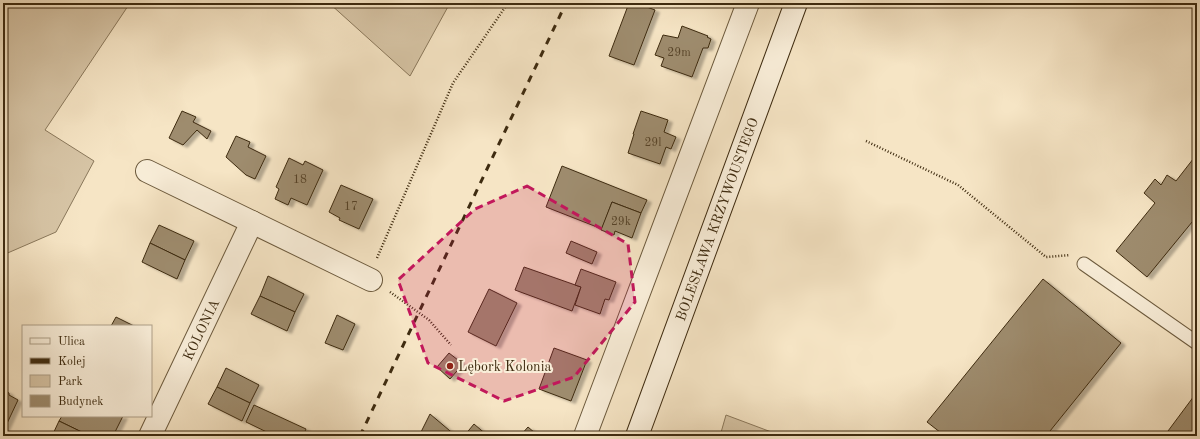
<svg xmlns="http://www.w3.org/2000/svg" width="1200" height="439" viewBox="0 0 1200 439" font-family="'Old Standard TT',serif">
	<defs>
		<filter id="shadow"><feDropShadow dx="4.5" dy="2.5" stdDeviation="1" flood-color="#0004"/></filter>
	</defs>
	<rect width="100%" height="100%" fill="#f6e5c5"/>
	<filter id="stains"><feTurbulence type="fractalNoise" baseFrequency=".005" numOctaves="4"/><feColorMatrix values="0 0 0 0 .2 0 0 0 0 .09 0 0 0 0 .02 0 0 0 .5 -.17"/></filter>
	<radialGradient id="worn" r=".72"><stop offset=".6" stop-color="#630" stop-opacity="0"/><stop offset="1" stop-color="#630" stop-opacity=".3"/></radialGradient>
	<!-- green -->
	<g fill="#d7c5a6" stroke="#8a785b">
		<polygon points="3,3 130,3 45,130 94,161 56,232 3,255"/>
		<polygon points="329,3 450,3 410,76"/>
		<polygon points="726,415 782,436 720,436"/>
	</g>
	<!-- building -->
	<g fill="#9e8c6e" stroke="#3e2b10" filter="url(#shadow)">
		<polygon points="629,3 636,3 655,10 634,65 609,56"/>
		<polygon points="682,26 708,36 707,37 711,39 708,48 703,48 692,77 661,66 664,58 655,55 663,35 678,38"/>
		<polygon points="182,111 196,117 193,122 211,131 207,139 197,130 183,145 169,138"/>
		<polygon points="641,111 668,120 664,132 676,137 671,149 666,147 660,164 628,153 634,134 633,134"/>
		<polygon points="236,136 250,142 248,147 266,156 255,179 246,175 226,157"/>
		<polygon points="1197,154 1197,216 1147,277 1116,251 1155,203 1144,193 1155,179 1161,185 1167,175 1176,181"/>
		<polygon points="289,158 303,165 305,161 323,170 307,205 291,198 288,205 275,199 279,189 276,187"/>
		<polygon points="562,166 647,200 641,213 612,202 602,229 546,207"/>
		<polygon points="341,185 373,199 359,229 339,220 340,218 329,212"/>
		<polygon points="612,202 641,213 632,238 615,231 614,235 601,230"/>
		<polygon points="159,225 194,241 185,260 150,243"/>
		<polygon points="571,241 597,252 592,264 566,253"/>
		<polygon points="150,243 185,260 177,279 142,262"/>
		<polygon points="524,267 581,287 572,311 515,290"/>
		<polygon points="581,269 616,282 609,300 605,299 600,314 575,305 581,287 575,285"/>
		<polygon points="268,276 304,294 295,312 260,296"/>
		<polygon points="1043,279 1121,343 1046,436 945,436 927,422"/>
		<polygon points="489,289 517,303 496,346 468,332"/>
		<polygon points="260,296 295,312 287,331 251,314"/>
		<polygon points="337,315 355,324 343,350 325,343"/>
		<polygon points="116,317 134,326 111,326"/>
		<polygon points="554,348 587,360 571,401 539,389"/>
		<polygon points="449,353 463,364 450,379 437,367"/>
		<polygon points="226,368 259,385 250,403 217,387"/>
		<polygon points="217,387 250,403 242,421 208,404"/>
		<polygon points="3,390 9,393 9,395 18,400 3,432"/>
		<polygon points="1197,392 1197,436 1175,436 1168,431"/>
		<polygon points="254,405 306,429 303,436 275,436 246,422"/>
		<polygon points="430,414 456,436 419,436"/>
		<polygon points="62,416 123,416 113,436 90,436 59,421"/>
		<polygon points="59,421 90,436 52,436"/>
		<polygon points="474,424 488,436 464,436"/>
		<polygon points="528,427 535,433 533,436 520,436"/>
	</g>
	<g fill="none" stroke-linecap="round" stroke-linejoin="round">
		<!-- service casing -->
		<g stroke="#6c5a3d" stroke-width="15">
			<polyline id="service" points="1084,264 1197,343"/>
		</g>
		<!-- minor casing -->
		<g stroke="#6c5a3d" stroke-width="24">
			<g id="minor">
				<polyline points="147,171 371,280"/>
				<path id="s1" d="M 150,436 L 252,222"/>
				<polyline points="585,436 748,3"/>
			</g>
		</g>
		<!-- secondary casing -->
		<g stroke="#3e2b10" stroke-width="24">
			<g id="secondary">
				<path id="s2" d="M 637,436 L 796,3"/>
			</g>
		</g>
		<!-- path -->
		<g stroke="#3e2b10" stroke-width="2.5" stroke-dasharray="1 2" stroke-linecap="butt">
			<polyline points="866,141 958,185 1046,257 1070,255"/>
			<polyline points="377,258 453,83 508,3"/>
			<polyline points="390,292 429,320 451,345"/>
		</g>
		<!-- service -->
		<use href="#service" stroke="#f9eed9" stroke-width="13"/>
		<!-- minor -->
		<use href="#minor" stroke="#f9eed9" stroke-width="22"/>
		<!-- secondary -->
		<use href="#secondary" stroke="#f9eed9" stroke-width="22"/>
		<!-- rail -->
		<polyline stroke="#3e2b10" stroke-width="3" stroke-dasharray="7 7" stroke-linecap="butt" points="360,436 566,3"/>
	</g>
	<!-- marked area -->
	<path fill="#c2185b" fill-opacity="0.2" stroke="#c2185b" stroke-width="3" stroke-dasharray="8 5" stroke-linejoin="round" d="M 527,186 L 628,244 L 635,302 L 574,377 L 504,401 L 428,363 L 398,280 L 475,209 Z"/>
	<!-- markers -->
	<circle fill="#8f2418" stroke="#f9eed9" stroke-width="1.5" cx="450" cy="366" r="4"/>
	<g text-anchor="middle" stroke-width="4" stroke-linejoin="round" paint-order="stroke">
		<!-- number labels -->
		<g font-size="12" fill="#564328">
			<text x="679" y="56">29m</text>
			<text x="653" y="146">29l</text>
			<text x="300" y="183">18</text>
			<text x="351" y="210">17</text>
			<text x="621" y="225">29k</text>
		</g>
		<!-- street labels -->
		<g font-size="14" fill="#3e2b10" stroke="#f9eed9">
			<text dy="5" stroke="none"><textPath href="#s2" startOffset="231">BOLESŁAWA KRZYWOUSTEGO</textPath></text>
			<text dy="5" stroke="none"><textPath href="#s1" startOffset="118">KOLONIA</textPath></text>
		</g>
		<!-- poi labels -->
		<g font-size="14" fill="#3e2b10" stroke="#f9eed9" text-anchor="start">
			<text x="458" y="371">Lębork Kolonia</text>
		</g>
	</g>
	<!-- margin -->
	<rect width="1200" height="439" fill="none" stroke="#f6e5c5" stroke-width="16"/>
	<rect x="4" y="4" width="1192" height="431" fill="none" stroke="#3e2b10" stroke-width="2"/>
	<rect x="8" y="8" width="1184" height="423" fill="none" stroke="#3e2b10"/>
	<!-- legend -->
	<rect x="22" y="325" width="130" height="92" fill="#f9eed9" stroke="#aea089"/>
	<rect x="30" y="338" width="20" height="6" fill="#f9eed9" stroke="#aea089"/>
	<text x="58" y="345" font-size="12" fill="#3e2b10">Ulica</text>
	<rect x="30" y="358" width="20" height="6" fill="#3e2b10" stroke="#aea089"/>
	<text x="58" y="365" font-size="12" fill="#3e2b10">Kolej</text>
	<rect x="30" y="375" width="20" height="12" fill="#d7c5a6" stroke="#aea089"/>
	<text x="58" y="385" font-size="12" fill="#3e2b10">Park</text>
	<rect x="30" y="395" width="20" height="12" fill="#9e8c6e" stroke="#aea089"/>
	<text x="58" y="405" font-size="12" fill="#3e2b10">Budynek</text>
	<rect width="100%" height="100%" filter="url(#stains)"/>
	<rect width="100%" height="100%" fill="url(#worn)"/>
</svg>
